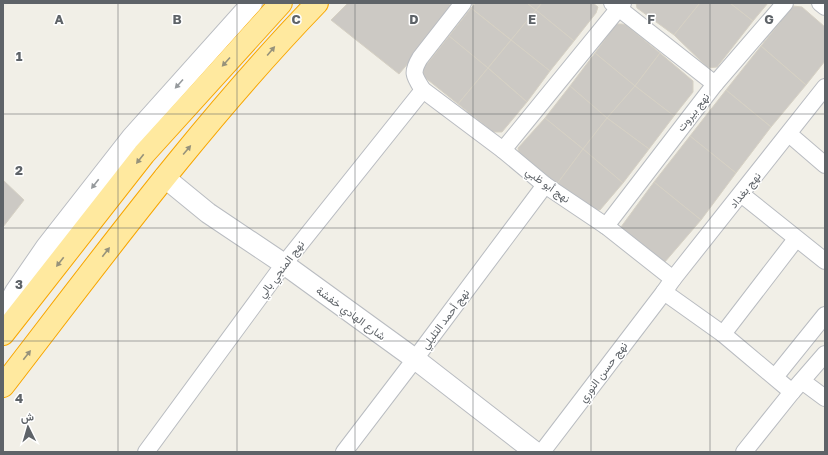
<svg xmlns="http://www.w3.org/2000/svg" width="828" height="455" viewBox="0 0 828 455" font-family="'Golos Text',Vazirmatn,sans-serif">
	<rect width="100%" height="100%" fill="#f1efe7"/>
	<!-- building -->
	<g fill="#ccc9c4" stroke="#d6d1c4">
		<polygon points="348,3 448,3 455,8 399,74 331,20"/>
		<polygon points="476,3 527,3 536,10 511,40 471,8"/>
		<polygon points="527,3 542,3 536,10"/>
		<polygon points="542,3 593,3 598,7 596,13 574,41 536,10"/>
		<polygon points="636,3 700,3 674,35 637,8"/>
		<polygon points="700,3 730,3 753,21 717,67 708,68 674,35"/>
		<polygon points="730,3 768,3 753,21"/>
		<polygon points="793,6 802,7 825,27 825,61 806,85 761,46"/>
		<polygon points="471,8 511,40 488,68 449,36"/>
		<polygon points="536,10 574,41 550,71 511,40"/>
		<polygon points="616,24 622,24 626,25 660,53 635,86 595,53"/>
		<polygon points="449,36 488,68 458,104 423,76 423,69"/>
		<polygon points="511,40 550,71 527,102 488,68"/>
		<polygon points="761,46 806,85 771,127 726,90"/>
		<polygon points="595,53 635,86 607,118 570,86"/>
		<polygon points="660,53 693,81 693,92 674,116 635,86"/>
		<polygon points="488,68 527,102 502,132 493,132 458,104"/>
		<polygon points="570,86 607,118 583,149 545,118"/>
		<polygon points="635,86 674,116 649,149 607,118"/>
		<polygon points="726,90 771,127 736,173 690,136"/>
		<polygon points="545,118 583,149 557,184 519,156 518,148"/>
		<polygon points="607,118 649,149 623,183 583,149"/>
		<polygon points="690,136 736,173 701,220 654,182"/>
		<polygon points="583,149 623,183 600,210 591,210 557,184"/>
		<polygon points="3,180 24,200 3,227"/>
		<polygon points="654,182 701,220 664,263 621,227"/>
	</g>
	<g fill="none" stroke-linecap="round" stroke-linejoin="round">
		<!-- minor casing -->
		<g stroke="#b9bcc1" stroke-width="18">
			<g id="minor">
				<path d="M 463,3 L 420,58 C 411,73 414,76 423,90 L 503,150 L 545,185 L 606,226 L 673,279"/>
				<polyline points="612,3 715,84"/>
				<polyline points="820,3 825,7"/>
				<polyline points="789,134 825,165"/>
				<polyline points="503,150 623,3"/>
				<polyline points="741,194 825,261"/>
				<polyline points="606,226 715,84 785,3"/>
				<polyline points="664,292 723,334 792,392"/>
				<polyline points="723,334 796,239"/>
				<polyline points="775,377 825,315"/>
				<polyline points="802,381 825,398"/>
				<polyline points="146,452 284,264 423,90"/>
				<polyline points="344,452 415,359 545,185"/>
				<polyline points="542,452 664,292 673,279 825,87"/>
				<polyline points="744,452 792,392 825,354"/>
			</g>
		</g>
		<!-- tertiary casing -->
		<g stroke="#b9bcc1" stroke-width="22">
			<g id="tertiary">
				<polyline points="164,177 208,213 284,264 415,359 535,452"/>
				<polyline points="3,314 15,292 46,247 132,137 252,3"/>
			</g>
		</g>
		<!-- trunk casing -->
		<g stroke="#f8a600" stroke-width="24">
			<g id="trunk">
				<polyline points="3,334 144,154 281,3"/>
				<path d="M 3,386 C 104,255 202,122 317,3"/>
			</g>
		</g>
		<!-- minor -->
		<use href="#minor" stroke="#fff" stroke-width="16"/>
		<!-- tertiary -->
		<use href="#tertiary" stroke="#fff" stroke-width="20"/>
		<!-- trunk -->
		<use href="#trunk" stroke="#ffe99f" stroke-width="22"/>
	</g>
	<!-- one-way arrows -->
	<defs><path id="oneway-solid" d="M-6-.8H1V-3.2L6.5 0L1 3.2V.8H-6Z"/></defs>
	<g fill="#96927b">
		<use href="#oneway-solid" transform="translate(271 51) rotate(-50)"/>
		<use href="#oneway-solid" transform="translate(226 62) rotate(132)"/>
		<use href="#oneway-solid" transform="translate(187 150) rotate(-50)"/>
		<use href="#oneway-solid" transform="translate(140 159) rotate(128)"/>
		<use href="#oneway-solid" transform="translate(106 252) rotate(-52)"/>
		<use href="#oneway-solid" transform="translate(60 262) rotate(128)"/>
		<use href="#oneway-solid" transform="translate(27 355) rotate(-52)"/>
	</g>
	<g fill="#969a9d">
		<use href="#oneway-solid" transform="translate(179 84) rotate(132)"/>
		<use href="#oneway-solid" transform="translate(95 184) rotate(128)"/>
	</g>
	<!-- grid -->
	<path fill="none" stroke="#5e6368" stroke-width="1" stroke-opacity="0.55" d="M 118,3 L 118,452M 237,3 L 237,452M 355,3 L 355,452M 473,3 L 473,452M 591,3 L 591,452M 710,3 L 710,452M 3,114 L 825,114M 3,228 L 825,228M 3,341 L 825,341"/>
	<g text-anchor="middle" stroke-width="3" stroke-linejoin="round" paint-order="stroke">
		<!-- street labels -->
		<g font-size="11" fill="#5e6368" stroke="#fff">
			<text transform="translate(693 112) rotate(-52)" y="4">نهج بيروت</text>
			<text transform="translate(548 185) rotate(36)" y="4">نهج أبو ظبي</text>
			<text transform="translate(745 190) rotate(-51)" y="4">نهج بغداد</text>
			<text transform="translate(281 269) rotate(-53)" y="4">نهج المنجي بالي</text>
			<text transform="translate(351 313) rotate(36)" y="4">شارع الهادي خفشة</text>
			<text transform="translate(445 319) rotate(-53)" y="4">نهج أحمد التليلي</text>
			<text transform="translate(603 372) rotate(-53)" y="4">نهج حسن النوري</text>
		</g>
	</g>
	<g font-size="13" text-anchor="middle" font-weight="bold" fill="#5e6368" stroke="#fff" stroke-width="3" stroke-linejoin="round" paint-order="stroke">
		<text x="59" y="24">A</text>
		<text x="177" y="24">B</text>
		<text x="296" y="24">C</text>
		<text x="414" y="24">D</text>
		<text x="532" y="24">E</text>
		<text x="651" y="24">F</text>
		<text x="769" y="24">G</text>
		<text x="19" y="61">1</text>
		<text x="19" y="175">2</text>
		<text x="19" y="289">3</text>
		<text x="19" y="403">4</text>
	</g>
	<!-- border -->
	<rect width="828" height="455" fill="none" stroke="#5e6368" stroke-width="8"/>
	<!-- north arrow -->
	<g transform="translate(28 427) rotate(355)" stroke="#ffffff" stroke-width="3" paint-order="stroke">
	<path d="M0-3L7 15L0 10L-7 15Z" fill="#5e6368"/>
	<text y="-6" font-size="11" font-weight="bold" text-anchor="middle" fill="#5e6368">ش</text>
	</g>
</svg>
